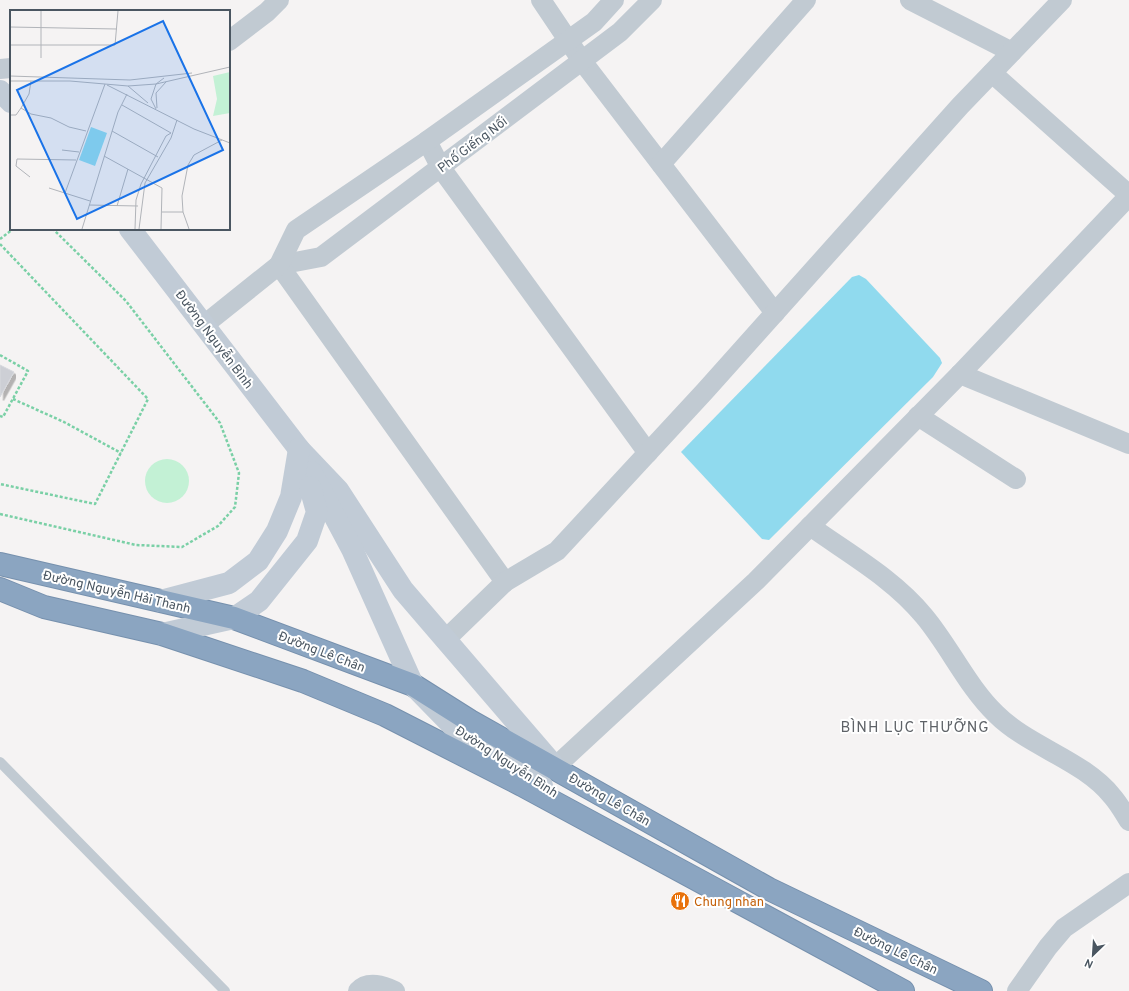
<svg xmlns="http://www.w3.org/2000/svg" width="1129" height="991" viewBox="0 0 1129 991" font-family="Overpass,sans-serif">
	<defs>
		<filter id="shadow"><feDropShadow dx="3.5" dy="3.5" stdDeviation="0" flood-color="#0004"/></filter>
	</defs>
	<rect width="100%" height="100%" fill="#f5f3f3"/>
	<!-- green -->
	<circle fill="#c3f1d5" cx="167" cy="481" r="22"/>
	<!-- water -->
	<polygon fill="#90daee" points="859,275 866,279 940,358 942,363 933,377 769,540 762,539 681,452 852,277"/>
	<!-- building -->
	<polygon fill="#cdcfd5" stroke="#d7d9de" filter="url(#shadow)" points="0,365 14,372 0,397"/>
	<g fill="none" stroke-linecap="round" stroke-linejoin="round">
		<!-- highway casing -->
		<g stroke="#7690ad" stroke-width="24">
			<g id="highway">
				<polyline points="0,564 234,618 413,685 470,721 769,889 981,991"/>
				<polyline points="0,589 44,607 162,634 303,681 385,715 522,785 903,991"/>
			</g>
		</g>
		<!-- path -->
		<g stroke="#7ad0a6" stroke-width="2.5" stroke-dasharray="3 2" stroke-linecap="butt">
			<polyline points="0,239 13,229"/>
			<polyline points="0,244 148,399 95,504 0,484"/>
			<polyline points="0,355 28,371 3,417 0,416"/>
			<polyline points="13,399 64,422 121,453"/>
			<polyline points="0,514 136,545 182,547 218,526 235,507 239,473 220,423 126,301 53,229"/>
		</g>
		<!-- lane -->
		<polyline stroke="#c1cad2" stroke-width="10" points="0,762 225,991"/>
		<!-- street -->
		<g stroke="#c1cad2" stroke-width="20">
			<polyline points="541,0 582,61 775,313"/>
			<polyline points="910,0 1012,52"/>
			<polyline points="229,41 267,12 279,0"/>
			<polyline points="0,69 11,68"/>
			<polyline points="992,73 1129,195"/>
			<polyline points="427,141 441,168 648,453"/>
			<polyline points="661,164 806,0"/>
			<polyline points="279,265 321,257 620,32 652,0"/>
			<polyline points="279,265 505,582"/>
			<polyline points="204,325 279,265 296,230 427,141 594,22 614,0"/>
			<polyline points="960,374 1129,444"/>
			<polyline points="918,416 1016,479"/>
			<path d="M 810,526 C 849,554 894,579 924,616 C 950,647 967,686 996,714 C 1029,747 1083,760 1112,796 C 1119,804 1124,813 1129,821"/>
			<polyline points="445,640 505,582 557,551 705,391 960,106 1062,0"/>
			<polyline points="555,767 756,581 960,374 1129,196"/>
			<path d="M 358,991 C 368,980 384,986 395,991"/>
			<polyline points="1017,991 1048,947 1064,928 1129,883"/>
		</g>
		<!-- secondary -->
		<g stroke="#c1cbd6" stroke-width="22">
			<polyline points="0,91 11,102"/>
			<polyline points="130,229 299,449 338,490 403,590 555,767"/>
			<polyline points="311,472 352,549 413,685 455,728 542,786"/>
			<polyline points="161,601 229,583 258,561 277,531 291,497 299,449"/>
			<polyline points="162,634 234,618 259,601 307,541 317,512 310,487"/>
		</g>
		<!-- highway -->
		<use href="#highway" stroke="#8ba5c1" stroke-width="22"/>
	</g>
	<!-- icons -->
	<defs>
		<g id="restaurant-disc" transform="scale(1)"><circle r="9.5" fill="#e8710a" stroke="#fff"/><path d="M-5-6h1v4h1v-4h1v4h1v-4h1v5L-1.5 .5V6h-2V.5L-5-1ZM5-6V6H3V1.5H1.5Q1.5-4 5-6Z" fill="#fff"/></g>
	</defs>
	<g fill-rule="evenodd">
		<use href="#restaurant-disc" x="680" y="901"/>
	</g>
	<g text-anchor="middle" stroke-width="4" stroke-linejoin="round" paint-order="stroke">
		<!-- street labels -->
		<g font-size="13" fill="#4a5661" stroke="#fff">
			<text transform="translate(472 144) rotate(-37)" y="5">Phố Giếng Nối</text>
			<text transform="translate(215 339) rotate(53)" y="5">Đường Nguyễn Bình</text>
			<text transform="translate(117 591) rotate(13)" y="5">Đường Nguyễn Hải Thanh</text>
			<text transform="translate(322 651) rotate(21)" y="5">Đường Lê Chân</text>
			<text transform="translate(507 761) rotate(33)" y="5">Đường Nguyễn Bình</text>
			<text transform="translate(610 799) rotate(30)" y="5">Đường Lê Chân</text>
			<text transform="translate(896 950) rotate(26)" y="5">Đường Lê Chân</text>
		</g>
		<!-- food labels -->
		<g font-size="13" fill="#c56008" stroke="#fff" text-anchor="start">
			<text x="694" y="906">Chung nhan</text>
		</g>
		<!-- quarter labels -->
		<g font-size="15" letter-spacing="1" fill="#5f6368" stroke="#fff">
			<text x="915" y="732">BÌNH LỤC THƯỠNG</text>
		</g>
	</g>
	<!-- overview -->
	<g transform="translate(10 10)">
		<rect width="220" height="220" fill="#f5f3f3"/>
		<path d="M 220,62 L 220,103 L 203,106 L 207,89 L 203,66 Z" fill="#c3f1d5"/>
		<path d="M 81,117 L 97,123 L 85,156 L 69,150 Z" fill="#90daee"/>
		<path fill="none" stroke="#b1b4b9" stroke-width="1" d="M 0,17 L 107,19M 0,35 L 105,35 L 108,1M 31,48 L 31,1M 0,66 L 120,70 L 182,63M 0,71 L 60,71 L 118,76 L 146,74 L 220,57M 97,75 L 184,119 L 220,133M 118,76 L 138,93M 112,95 L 161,123M 11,98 L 21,104 L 41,108 L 59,117 L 76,121M 147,98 L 146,83 L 156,72M 146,99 L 141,89 L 146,74 L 154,68M 0,105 L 6,105 L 11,98 L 19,84 L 21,71M 102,121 L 148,147M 52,140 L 69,142M 94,146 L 152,178 L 151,219M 20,167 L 6,156 L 7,149 L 66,150M 39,178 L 80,191M 55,183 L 95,74M 79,195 L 128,196M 107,196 L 118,159M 152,202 L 173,202M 72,219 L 108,102 L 117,84M 125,219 L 126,190 L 131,174 L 156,126 L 161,123M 129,219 L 135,173 L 161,128 L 167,110M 179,219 L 173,202 L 172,186 L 178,155 L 184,145 L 212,130"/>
		<path fill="#1a73e8" fill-opacity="0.15" stroke="#1a73e8" stroke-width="2" d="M 153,11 L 213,140 L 67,209 L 7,80 Z"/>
		<rect width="220" height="220" fill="none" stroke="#4a5661" stroke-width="2"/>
	</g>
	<!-- north arrow -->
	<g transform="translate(1093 955) rotate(205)" stroke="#ffffff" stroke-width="3" paint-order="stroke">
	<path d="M0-3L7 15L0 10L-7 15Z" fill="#4a5661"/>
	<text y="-6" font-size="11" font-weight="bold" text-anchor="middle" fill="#4a5661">N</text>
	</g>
</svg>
